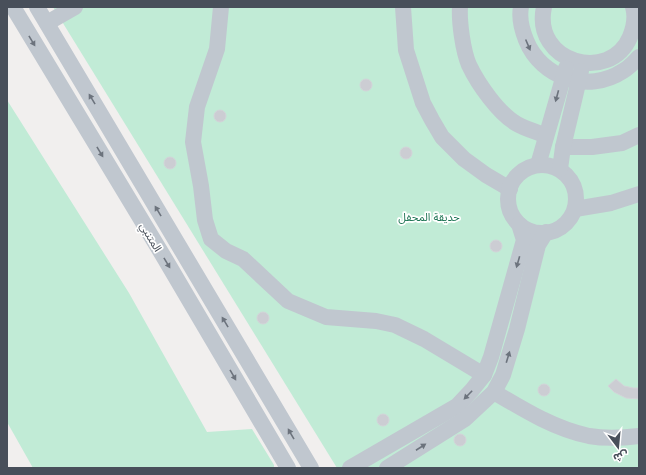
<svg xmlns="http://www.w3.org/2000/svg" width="646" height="475" viewBox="0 0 646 475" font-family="Poppins,'Noto Sans Arabic',sans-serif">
	<rect width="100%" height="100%" fill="#f1efee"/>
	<!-- green -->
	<g fill="#c1ebd6">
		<polygon points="53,7 639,7 639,468 337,468"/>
		<polygon points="7,100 129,293 207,432 252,429 274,465 274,468 33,468 7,422"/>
	</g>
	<!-- building -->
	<g fill="#cccdd3" stroke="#d3d4d9">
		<circle cx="366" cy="85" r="6"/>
		<circle cx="220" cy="116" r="6"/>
		<circle cx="406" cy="153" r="6"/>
		<circle cx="170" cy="163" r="6"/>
		<circle cx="496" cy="246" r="6"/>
		<circle cx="263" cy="318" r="6"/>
		<polygon points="616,379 624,386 633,388 639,388 639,399 626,398 614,392 608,386"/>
		<circle cx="544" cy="390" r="6"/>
		<circle cx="383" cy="420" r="6"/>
		<circle cx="460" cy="440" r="6"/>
	</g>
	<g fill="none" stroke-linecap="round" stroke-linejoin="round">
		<!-- minor -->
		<g stroke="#c0c7cf" stroke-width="16">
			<polyline points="13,7 165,259 288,468"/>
			<polyline points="37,7 311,468"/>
			<polyline points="221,7 217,49 197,107 193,142 201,186 205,220 211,239 226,251 243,259 288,301 326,317 376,321 395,325 424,339 484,375"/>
			<polyline points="403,7 406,50 423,103 432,120 442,137 464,159 486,175 510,189"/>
			<path d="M 460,7 C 459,22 463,51 469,65 C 478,84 499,114 517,124 C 526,129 537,132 546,136"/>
			<path d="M 521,7 C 519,17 522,30 526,40 C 541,78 588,94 623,71 C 629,68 634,62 639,57"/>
			<path d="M 544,7 C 532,63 610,84 630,37 C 634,27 636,17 633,7"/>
			<polyline points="47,23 75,7"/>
			<polyline points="563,147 592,147 622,143 639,135"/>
			<polyline points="538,165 566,68"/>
			<circle cx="542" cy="199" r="34"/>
			<polyline points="560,169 563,147 581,71"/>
			<polyline points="575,209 611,203 639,194"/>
			<path d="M 494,392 C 524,410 555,429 589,436 C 606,439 623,438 639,436"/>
			<polyline points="350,468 457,406 472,390 484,375 491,357 524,240 519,224"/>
			<polyline points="387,468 465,419 494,392 503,375 517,329 538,245 546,232"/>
		</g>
	</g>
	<!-- one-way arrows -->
	<defs><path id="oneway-solid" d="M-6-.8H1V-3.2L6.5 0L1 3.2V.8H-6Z"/></defs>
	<g fill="#6c737d">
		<use href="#oneway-solid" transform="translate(32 41) rotate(59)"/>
		<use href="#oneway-solid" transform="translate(528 45) rotate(67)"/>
		<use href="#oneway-solid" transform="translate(557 96) rotate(105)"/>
		<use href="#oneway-solid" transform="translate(92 99) rotate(-121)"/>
		<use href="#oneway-solid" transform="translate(100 152) rotate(59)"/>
		<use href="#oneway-solid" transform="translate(158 211) rotate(-121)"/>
		<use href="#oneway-solid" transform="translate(518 262) rotate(106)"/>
		<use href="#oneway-solid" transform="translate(167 263) rotate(59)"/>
		<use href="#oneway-solid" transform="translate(225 322) rotate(-121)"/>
		<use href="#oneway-solid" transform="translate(508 357) rotate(-73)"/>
		<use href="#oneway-solid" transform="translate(233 375) rotate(60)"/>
		<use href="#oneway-solid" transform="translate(468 395) rotate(134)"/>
		<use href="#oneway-solid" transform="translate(291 434) rotate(-120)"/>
		<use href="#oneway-solid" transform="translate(421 447) rotate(-33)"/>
	</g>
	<g text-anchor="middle" stroke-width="3.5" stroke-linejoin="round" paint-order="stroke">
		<!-- park labels -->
		<g font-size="11" fill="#1f7555" stroke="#fff">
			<text x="429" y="221">حديقة المحفل</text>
		</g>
		<!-- street labels -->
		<g font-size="11" fill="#484f5a" stroke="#fff">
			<text transform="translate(151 237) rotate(59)" y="4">المتنبي</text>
		</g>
	</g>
	<!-- border -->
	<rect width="646" height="475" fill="none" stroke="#484f5a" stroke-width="16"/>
	<!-- north arrow -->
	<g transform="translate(618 447) rotate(164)" stroke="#ffffff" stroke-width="3" paint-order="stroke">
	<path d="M0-3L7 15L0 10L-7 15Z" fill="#484f5a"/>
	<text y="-6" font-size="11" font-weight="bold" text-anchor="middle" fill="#484f5a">ش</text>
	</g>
</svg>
